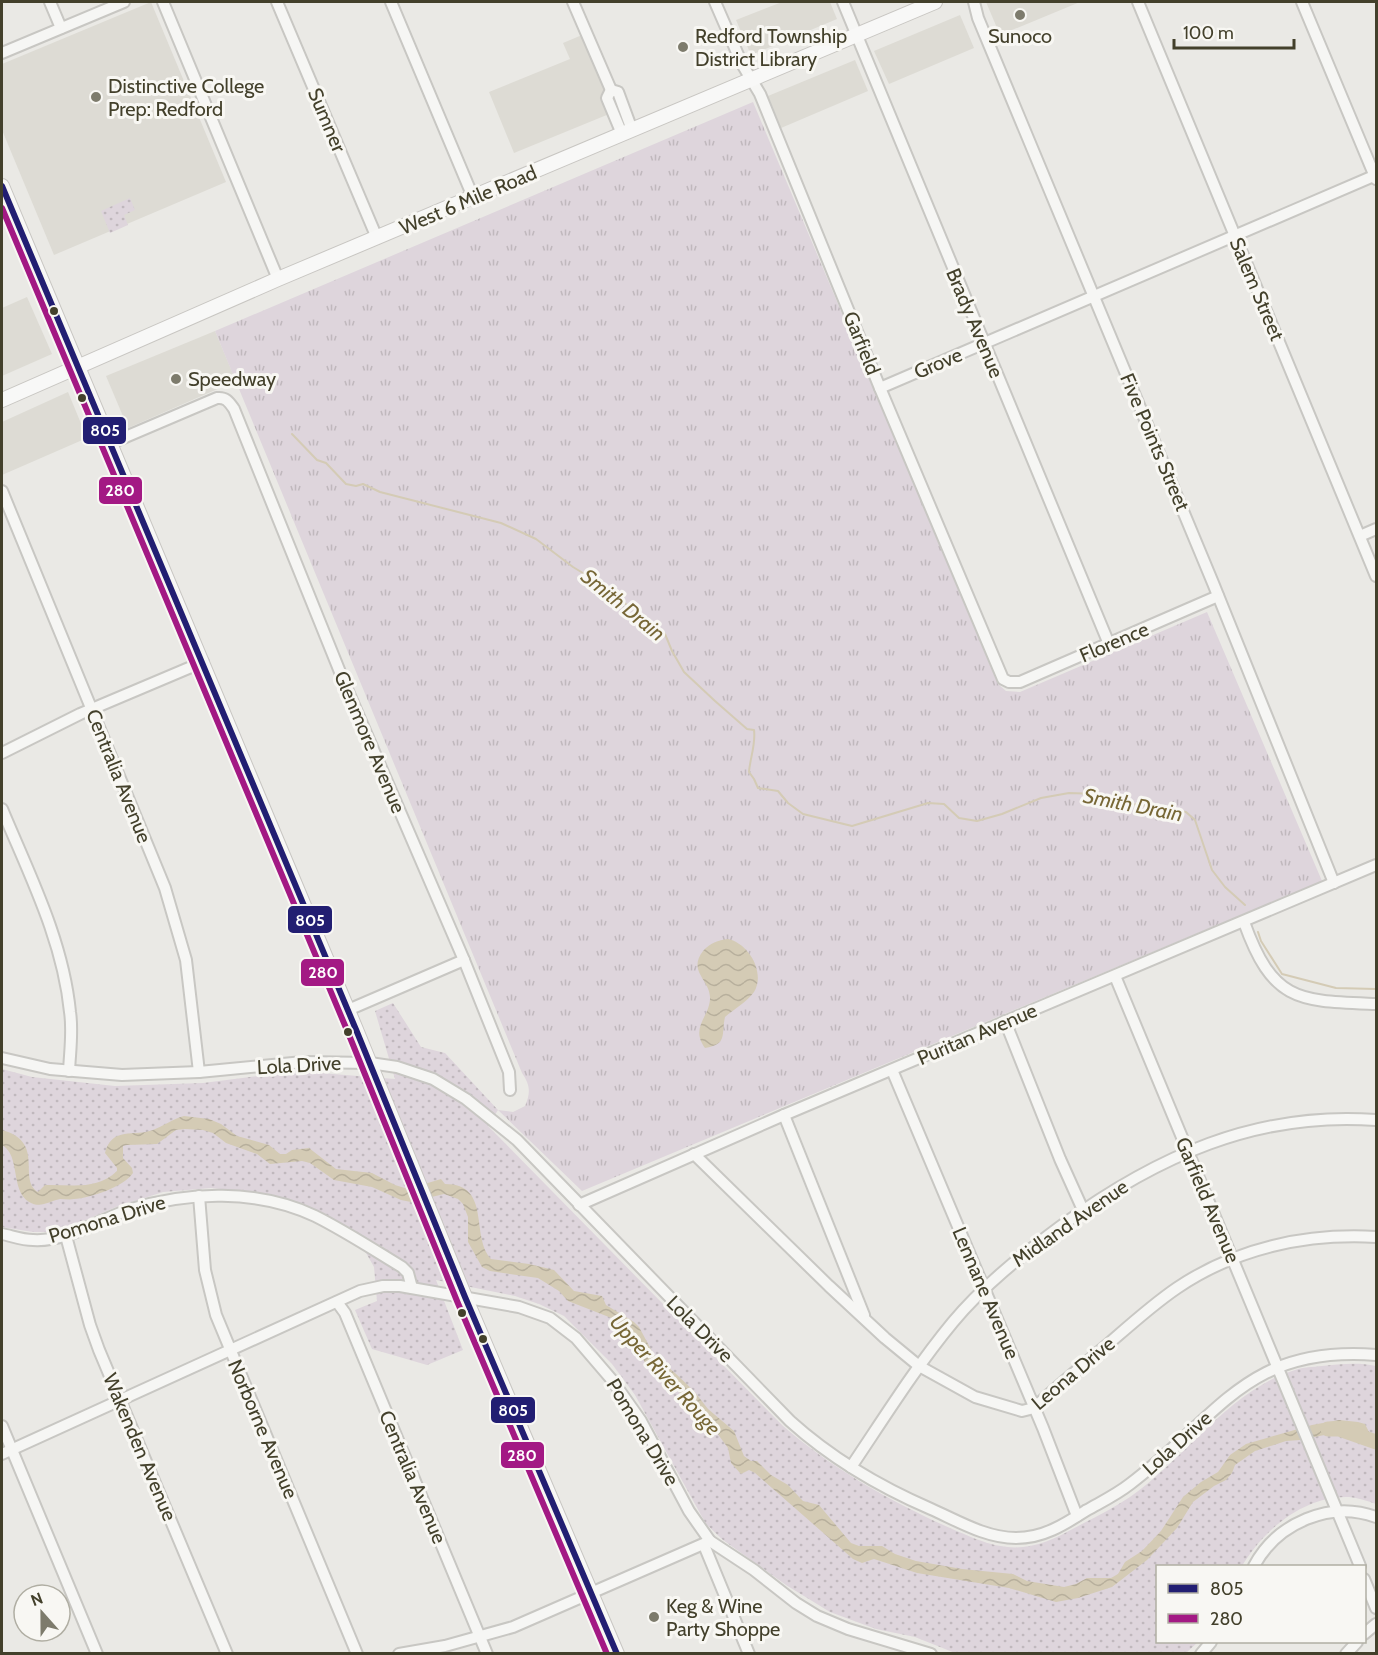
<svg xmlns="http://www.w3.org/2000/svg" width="1378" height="1655" viewBox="0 0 1378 1655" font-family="Cabin,sans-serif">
	<defs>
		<pattern id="grass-tufts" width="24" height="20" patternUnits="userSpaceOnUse" patternTransform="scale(1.5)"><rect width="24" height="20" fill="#ded5dc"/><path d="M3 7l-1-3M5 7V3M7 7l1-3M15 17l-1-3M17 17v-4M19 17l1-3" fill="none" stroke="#c0b8bd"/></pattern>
		<pattern id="park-dots" width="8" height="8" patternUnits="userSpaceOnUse" patternTransform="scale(1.5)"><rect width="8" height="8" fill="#ded5dc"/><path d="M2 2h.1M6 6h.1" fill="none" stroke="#c0b8bd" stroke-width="1.8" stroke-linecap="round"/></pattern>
		<pattern id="water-waves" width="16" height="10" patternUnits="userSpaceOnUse" patternTransform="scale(1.5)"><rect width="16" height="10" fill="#d4cbb5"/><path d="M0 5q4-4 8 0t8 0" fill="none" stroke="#b7af9c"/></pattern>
	</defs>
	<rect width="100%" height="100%" fill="#eae9e5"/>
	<!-- built -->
	<g fill="#dddbd4">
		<polygon points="151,2 226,182 54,255 2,130 2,64"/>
		<polygon points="782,2 830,2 837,19 751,55 736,20"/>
		<polygon points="986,2 1080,2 1000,35"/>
		<polygon points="960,15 974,48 889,84 874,51"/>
		<polygon points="582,35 614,112 514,153 489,92 570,59 563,43"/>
		<polygon points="855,60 868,91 781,128 768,96"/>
		<polygon points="27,297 52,354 2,376 2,308"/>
		<polygon points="215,331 236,381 128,428 106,376"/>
		<polygon points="68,392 87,438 2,475 2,422"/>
	</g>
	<!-- grass -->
	<path fill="url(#grass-tufts)" d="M 753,102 L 998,684 L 1006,691 L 1020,692 L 1207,612 L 1322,881 L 582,1191 L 498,1110 L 513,1112 L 525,1106 C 531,1092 530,1085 522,1073 L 215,331 Z"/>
	<!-- park -->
	<g fill="url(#park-dots)">
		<polygon points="130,198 135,210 124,215 128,225 110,233 101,211"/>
		<path d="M 393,1003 L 421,1047 L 445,1053 L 498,1110 L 488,1126 L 783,1426 C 832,1468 883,1497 941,1524 C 967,1535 994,1550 1023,1547 C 1045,1545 1063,1534 1082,1524 C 1098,1516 1115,1507 1130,1497 C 1185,1459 1229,1390 1295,1370 C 1303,1367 1313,1367 1322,1366 C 1339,1364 1359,1362 1376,1366 L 1376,1504 C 1368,1501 1358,1498 1349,1497 C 1305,1495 1263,1530 1242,1566 L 1158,1566 L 1158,1642 L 1198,1642 L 1186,1653 L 955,1653 L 915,1637 L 876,1629 L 830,1612 L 786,1585 L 723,1540 L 706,1524 L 635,1395 L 612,1364 L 564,1316 L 539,1304 L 515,1296 L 436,1280 L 463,1350 L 427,1365 L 372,1349 L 355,1310 L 377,1301 L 374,1267 L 353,1230 L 304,1204 L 257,1193 L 211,1188 L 163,1192 L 116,1207 L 67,1228 L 51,1232 L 33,1232 L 2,1227 L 2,1069 L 32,1077 L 115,1086 L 203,1083 L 296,1071 L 395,1079 L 375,1011 Z"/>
	</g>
	<!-- water -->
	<g fill="url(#water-waves)">
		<path d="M 728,939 C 748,943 766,972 754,992 C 747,1002 734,1009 725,1017 C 721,1035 728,1044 705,1048 C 690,1027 709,1018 710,999 C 711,980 687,972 703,951 C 710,943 718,940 728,939 Z"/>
		<path d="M 184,1116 L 209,1119 L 221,1124 L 237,1136 L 269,1145 L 280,1154 L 286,1154 L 292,1150 L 309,1148 L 336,1169 L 372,1173 L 395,1185 L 408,1189 L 441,1179 L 445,1184 C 492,1184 470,1236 491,1259 L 529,1264 L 554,1270 L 574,1291 L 602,1296 L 606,1305 L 634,1322 L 639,1327 L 654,1355 L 675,1373 L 694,1391 L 708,1409 L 734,1431 L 744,1456 L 751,1461 L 757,1461 L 771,1475 L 788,1485 L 803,1501 L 819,1505 L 851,1543 L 859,1546 L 882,1546 L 895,1554 L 916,1561 L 962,1569 L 1013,1574 L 1027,1581 L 1064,1587 L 1076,1584 L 1087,1578 L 1111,1578 L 1118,1574 L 1125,1562 L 1142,1551 L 1161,1531 L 1183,1497 L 1201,1482 L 1218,1472 L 1230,1455 L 1246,1444 L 1312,1425 L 1339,1420 L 1358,1422 L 1365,1424 L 1370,1434 L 1376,1437 L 1376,1449 L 1367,1445 L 1361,1435 L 1355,1432 L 1339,1432 L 1300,1440 L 1286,1441 L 1255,1451 L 1235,1465 L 1232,1473 L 1226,1480 L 1214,1486 L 1193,1502 L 1177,1528 L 1147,1560 L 1112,1587 L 1078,1598 L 1056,1602 L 1009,1588 L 917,1573 L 874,1559 L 862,1563 L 853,1559 L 755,1473 L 749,1470 L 741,1474 L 731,1463 L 728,1448 L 714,1429 L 690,1408 L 680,1393 L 646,1365 L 638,1348 L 614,1319 L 568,1301 L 559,1291 L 538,1278 L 490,1271 L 482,1267 L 468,1242 L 468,1217 L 463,1204 L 458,1199 L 444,1194 L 411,1202 L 401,1200 L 372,1187 L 334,1180 L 310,1163 L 302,1161 L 270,1164 L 257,1154 L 226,1143 L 213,1133 L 203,1130 L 185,1129 L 176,1130 L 157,1144 L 127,1145 L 123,1146 L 123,1158 L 132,1168 L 133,1173 C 124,1187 90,1198 74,1199 C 70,1200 65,1199 60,1199 C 49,1201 41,1209 29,1202 C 10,1190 21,1156 2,1145 L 2,1130 C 46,1142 17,1179 38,1192 L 45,1185 C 71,1184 96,1191 117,1171 L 117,1168 L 105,1153 C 112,1126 134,1137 153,1130 C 164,1126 172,1119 184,1116 Z"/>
	</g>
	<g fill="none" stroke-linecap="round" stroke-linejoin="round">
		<!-- stream -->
		<g stroke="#d4cbb5" stroke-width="2">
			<path d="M 292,434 L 317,460 L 326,463 L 346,484 L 356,486 L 363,484 L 380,492 L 501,523 L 536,539 L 573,567 L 601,584 L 616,597 L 655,625 L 665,634 L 672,651 L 684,672 L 715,701 L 747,729 L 754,730 C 756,744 750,758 749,772 L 754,779 L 758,788 L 778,791 L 788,803 L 803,814 L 852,826 L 928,803 L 944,804 L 959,818 L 977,821 L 1002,814 L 1041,798 L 1069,793 L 1098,794 L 1133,804 L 1186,812 L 1195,820 L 1212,870 L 1225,887 L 1245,905"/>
			<polyline points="1258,932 1261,941 1282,974 1336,988 1376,989"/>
		</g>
		<!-- river -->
		<polyline stroke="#d4cbb5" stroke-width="15" points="1328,1429 1339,1429 1376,1442"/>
		<!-- minor casing -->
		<g stroke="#c8c7c3" stroke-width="14">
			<g id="minor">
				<polyline points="50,2 61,28"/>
				<polyline points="163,2 278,279"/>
				<polyline points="277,2 377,238"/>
				<polyline points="391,2 473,197"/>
				<polyline points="573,2 611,90"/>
				<polyline points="715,2 742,64 760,94 880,388 1003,679 1009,682 1020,682 1218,596"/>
				<polyline points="843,2 1109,644"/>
				<polyline points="974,2 978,18 1213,583 1334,883"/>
				<polyline points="1138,2 1376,576"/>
				<polyline points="1302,2 1376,179"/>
				<polyline points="2,53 124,2"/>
				<polyline points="622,134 607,98 611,90 618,92 632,130"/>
				<polyline points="880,388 1376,175"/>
				<path d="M 109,444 L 217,398 C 226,397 229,402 234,409 L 344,682 L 464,960 L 509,1072 L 510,1090"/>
				<polyline points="2,491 165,888 186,960 199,1072"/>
				<polyline points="1360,536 1376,529"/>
				<polyline points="2,753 80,714 203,662"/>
				<path d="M 2,809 C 29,874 63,940 70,1012 C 73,1031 70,1051 69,1071"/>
				<path d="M 1244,922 C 1273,1003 1299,1001 1376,1004"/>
				<polyline points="1115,976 1360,1566"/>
				<polyline points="348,1010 464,960"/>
				<polyline points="1005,1021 1060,1159 1083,1210"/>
				<path d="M 2,1058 L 50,1069 L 122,1075 L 199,1072 L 303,1062 L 370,1063 L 397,1067 L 433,1079 L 466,1099 L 517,1140 L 790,1421 C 831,1458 880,1487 931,1509 C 958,1521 986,1538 1016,1538 C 1044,1538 1065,1524 1087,1510 C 1101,1502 1116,1495 1130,1484 C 1220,1416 1246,1345 1376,1355"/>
				<polyline points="892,1070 1043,1428 1077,1516"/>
				<polyline points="784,1115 864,1315"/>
				<path d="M 694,1154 L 829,1286 L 885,1338 L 919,1366 L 975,1397 L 1022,1411 L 1034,1408 C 1057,1387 1082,1366 1106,1346 C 1129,1326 1152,1305 1177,1288 C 1236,1248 1306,1233 1376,1237"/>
				<polyline points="199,1196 205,1270 216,1315 357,1654"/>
				<polyline points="579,1205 784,1115 1376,865"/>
				<path d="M 2,1234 C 12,1236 22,1240 33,1240 C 66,1242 97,1221 128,1210 C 187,1191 258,1189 315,1216 C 345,1231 374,1250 402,1267 L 408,1273 L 412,1288"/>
				<polyline points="66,1236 90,1325 99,1350 227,1654"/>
				<polyline points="337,1302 345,1313 487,1654"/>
				<polyline points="2,1426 97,1654"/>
				<polyline points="2,1454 360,1291 383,1286 400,1286 519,1307 550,1318 576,1338 612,1380 641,1421 689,1511 710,1541 754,1570 796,1603 817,1616 848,1629 931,1654"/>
				<path d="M 851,1467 C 884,1418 915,1368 953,1322 C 984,1285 1022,1255 1061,1226 C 1156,1157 1256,1111 1376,1120"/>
				<polyline points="704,1545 749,1654"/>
				<path d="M 1254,1566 C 1277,1523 1330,1500 1376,1517"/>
				<polyline points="1364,1579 1376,1608"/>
				<polyline points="1364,1634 1376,1624"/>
				<polyline points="399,1654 445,1646 513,1627 710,1541"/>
				<polyline points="1201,1654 1211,1642"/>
				<polyline points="1346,1654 1357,1642"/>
			</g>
		</g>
		<!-- major casing -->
		<g stroke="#c8c6c2" stroke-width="16">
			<g id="major">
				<polyline points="2,186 357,1032 465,1297 617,1654"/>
				<polyline points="2,400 278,279 935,2"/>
			</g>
		</g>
		<!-- minor -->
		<use href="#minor" stroke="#f6f6f4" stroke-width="10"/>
		<!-- major -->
		<use href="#major" stroke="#f8f8f7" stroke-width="14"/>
		<!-- bus-1 casing -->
		<g stroke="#f8f7f3" stroke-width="10">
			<polyline id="bus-1" points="2,186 357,1032 465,1297 617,1654"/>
		</g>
		<!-- bus-2 casing -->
		<g stroke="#f8f7f3" stroke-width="10">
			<polyline id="bus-2" points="2,208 349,1035 457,1301 607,1654"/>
		</g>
		<!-- bus-1 -->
		<use href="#bus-1" stroke="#221e72" stroke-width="6"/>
		<!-- bus-2 -->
		<use href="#bus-2" stroke="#a31984" stroke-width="6"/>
	</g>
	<!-- markers -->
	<g fill="#7d7b6c" stroke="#f8f7f3" stroke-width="2">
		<circle cx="1020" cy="15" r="6"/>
		<circle cx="683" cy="47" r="6"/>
		<circle cx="96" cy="97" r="6"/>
		<circle cx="176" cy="379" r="6"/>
		<circle cx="654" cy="1617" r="6"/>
	</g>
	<g fill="#43402b" stroke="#f8f7f3" stroke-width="2">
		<circle cx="54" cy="311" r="5"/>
		<circle cx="82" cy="398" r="5"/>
		<circle cx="348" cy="1032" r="5"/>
		<circle cx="462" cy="1313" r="5"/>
		<circle cx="483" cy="1339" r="5"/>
	</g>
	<g text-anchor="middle" stroke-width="6" stroke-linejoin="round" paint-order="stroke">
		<!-- poi labels -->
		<g font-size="20" fill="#43402b" stroke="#f8f7f3" text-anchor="start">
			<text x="695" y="43">Redford Township<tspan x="695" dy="23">District Library</tspan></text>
			<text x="1020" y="43" text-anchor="middle">Sunoco</text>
			<text x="108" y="93">Distinctive College<tspan x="108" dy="23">Prep: Redford</tspan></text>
			<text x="188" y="386">Speedway</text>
			<text x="666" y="1613">Keg &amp; Wine<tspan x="666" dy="23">Party Shoppe</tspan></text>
		</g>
		<!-- street labels -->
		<g font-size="20" fill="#43402b" stroke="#f8f7f3">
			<text transform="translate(327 120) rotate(67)" y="7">Sumner</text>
			<text transform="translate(468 200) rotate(-23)" y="7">West 6 Mile Road</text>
			<text transform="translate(1257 289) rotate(67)" y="7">Salem Street</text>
			<text transform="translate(975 323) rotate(67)" y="7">Brady Avenue</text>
			<text transform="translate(862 343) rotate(68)" y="7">Garfield</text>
			<text transform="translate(938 363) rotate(-23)" y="7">Grove</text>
			<text transform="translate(1155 442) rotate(67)" y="7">Five Points Street</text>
			<text transform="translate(1114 642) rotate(-23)" y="7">Florence</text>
			<text transform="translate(370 742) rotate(67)" y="7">Glenmore Avenue</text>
			<text transform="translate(119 776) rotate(68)" y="7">Centralia Avenue</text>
			<text transform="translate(977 1034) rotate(-23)" y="7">Puritan Avenue</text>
			<text transform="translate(299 1065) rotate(-3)" y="7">Lola Drive</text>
			<text transform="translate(1208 1200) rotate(67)" y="7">Garfield Avenue</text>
			<text transform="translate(107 1219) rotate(-17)" y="7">Pomona Drive</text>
			<text transform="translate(1070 1223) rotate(-35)" y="7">Midland Avenue</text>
			<text transform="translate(986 1293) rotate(67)" y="7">Lennane Avenue</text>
			<text transform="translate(700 1329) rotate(45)" y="7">Lola Drive</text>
			<text transform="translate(1073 1373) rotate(-40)" y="7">Leona Drive</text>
			<text transform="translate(263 1429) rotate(67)" y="7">Norborne Avenue</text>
			<text transform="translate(643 1432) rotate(59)" y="7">Pomona Drive</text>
			<text transform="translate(1177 1443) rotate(-42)" y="7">Lola Drive</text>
			<text transform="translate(140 1447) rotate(67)" y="7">Wakenden Avenue</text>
			<text transform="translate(413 1477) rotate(67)" y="7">Centralia Avenue</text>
		</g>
		<!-- water labels -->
		<g font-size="21" font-style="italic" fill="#776736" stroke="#f8f7f3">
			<text transform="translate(623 605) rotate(39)" y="7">Smith Drain</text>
			<text transform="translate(1133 805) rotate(11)" y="7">Smith Drain</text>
			<text transform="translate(665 1375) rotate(48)" y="7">Upper River Rouge</text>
		</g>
	</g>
	<g stroke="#f8f7f3" stroke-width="2">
		<rect x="82" y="416" width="45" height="29" rx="6" fill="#221e72"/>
		<rect x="98" y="476" width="45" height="29" rx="6" fill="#a31984"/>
		<rect x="287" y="905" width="46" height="29" rx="6" fill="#221e72"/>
		<rect x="300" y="958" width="45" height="29" rx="6" fill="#a31984"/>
		<rect x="490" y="1396" width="46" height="28" rx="6" fill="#221e72"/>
		<rect x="500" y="1441" width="45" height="28" rx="6" fill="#a31984"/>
	</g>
	<g font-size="16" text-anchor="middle" font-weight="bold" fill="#fff">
		<text x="105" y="436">805</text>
		<text x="120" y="496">280</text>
		<text x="310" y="926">805</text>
		<text x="323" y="978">280</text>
		<text x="513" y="1416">805</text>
		<text x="522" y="1461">280</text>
	</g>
	<!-- border -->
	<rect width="1378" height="1655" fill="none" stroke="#43402b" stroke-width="6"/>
	<!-- legend -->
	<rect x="1156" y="1565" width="210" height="78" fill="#f8f7f3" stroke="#b0aea3" stroke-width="1.5"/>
	<rect x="1168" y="1584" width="30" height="9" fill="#221e72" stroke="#b0aea3" stroke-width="1.5"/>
	<text x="1210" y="1595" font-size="18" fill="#43402b">805</text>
	<rect x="1168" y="1614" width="30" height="9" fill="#a31984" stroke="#b0aea3" stroke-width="1.5"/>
	<text x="1210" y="1625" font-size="18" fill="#43402b">280</text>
	<!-- north arrow -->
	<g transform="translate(42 1613) rotate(339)"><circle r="28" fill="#f8f7f3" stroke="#b0aea3" stroke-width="1.5"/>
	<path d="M0-4.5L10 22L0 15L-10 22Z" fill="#7d7b6c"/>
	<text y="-9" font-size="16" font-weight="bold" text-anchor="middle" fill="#43402b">N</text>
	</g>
	<!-- scale -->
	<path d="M1174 39v9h120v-9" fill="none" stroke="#43402b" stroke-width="3"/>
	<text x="1183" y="39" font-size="18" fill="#43402b" stroke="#f8f7f3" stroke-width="4.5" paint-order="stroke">100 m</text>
</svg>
